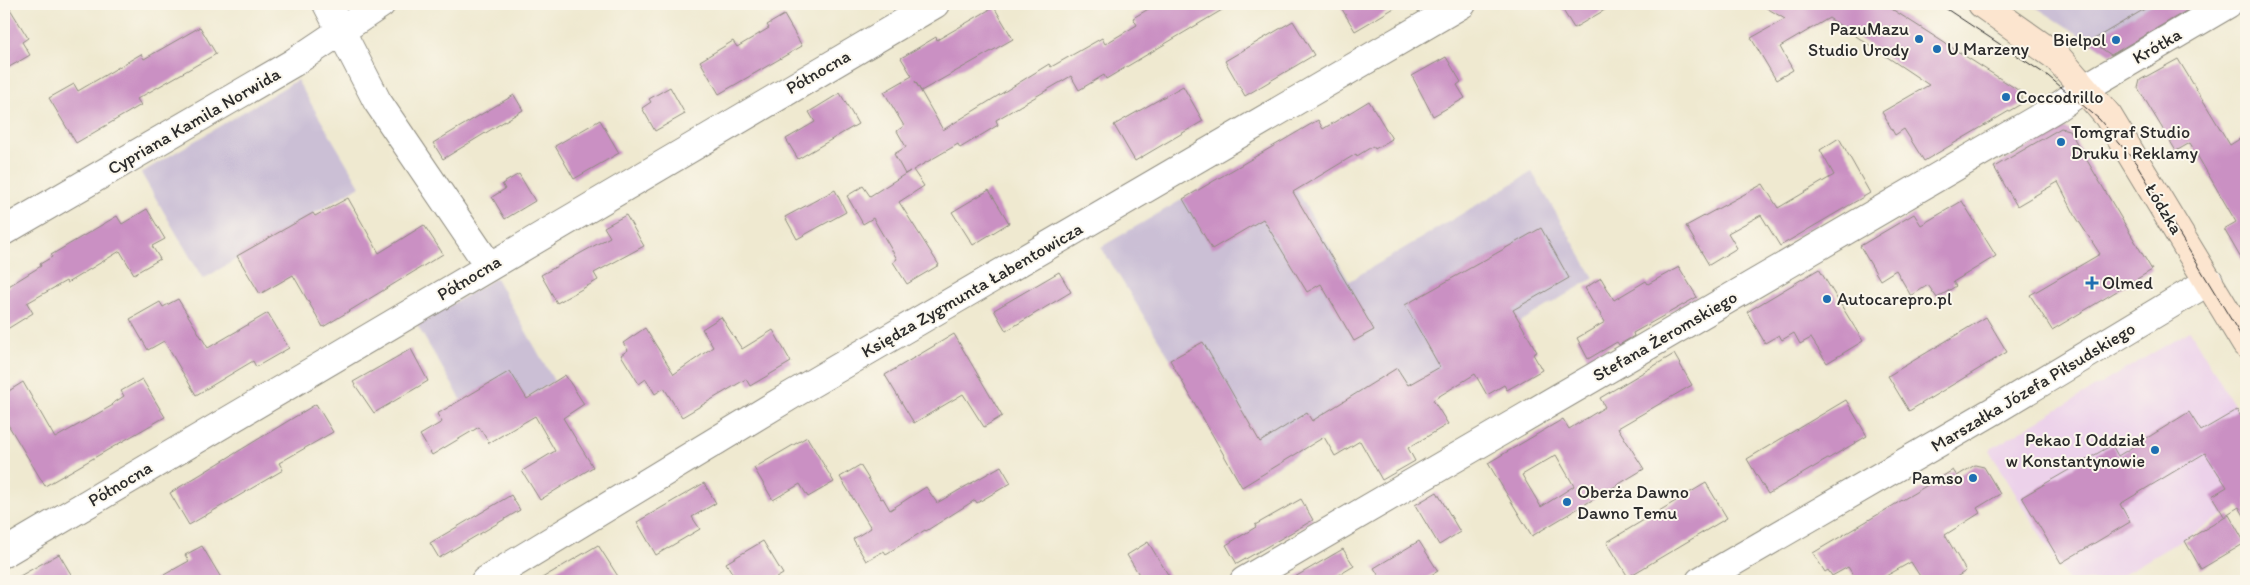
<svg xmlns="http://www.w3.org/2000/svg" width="2250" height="585" viewBox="0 0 2250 585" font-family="Itim,sans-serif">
	<rect width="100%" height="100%" fill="#fbf7ec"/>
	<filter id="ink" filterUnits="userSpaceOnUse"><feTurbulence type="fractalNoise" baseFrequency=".02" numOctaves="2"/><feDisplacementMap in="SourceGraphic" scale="10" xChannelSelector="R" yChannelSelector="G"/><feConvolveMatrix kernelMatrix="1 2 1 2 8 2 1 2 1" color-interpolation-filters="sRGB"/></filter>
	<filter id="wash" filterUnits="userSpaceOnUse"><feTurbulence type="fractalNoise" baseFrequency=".0096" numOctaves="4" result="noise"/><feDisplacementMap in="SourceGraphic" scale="20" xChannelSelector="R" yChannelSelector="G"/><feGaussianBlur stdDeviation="1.12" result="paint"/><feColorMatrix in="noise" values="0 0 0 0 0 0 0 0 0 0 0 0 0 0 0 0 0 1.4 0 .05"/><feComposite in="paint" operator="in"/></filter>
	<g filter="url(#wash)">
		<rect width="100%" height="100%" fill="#efe9d0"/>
		<!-- built -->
		<polygon fill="#ecd1ea" points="2190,331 2246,425 2246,502 2112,581 2068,581 1989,450"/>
		<!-- industrial -->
		<g fill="#cbbfd5">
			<polygon points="2031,4 2198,4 2111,55"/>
			<polygon points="297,80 360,186 203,279 141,173"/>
			<polygon points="1272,147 1349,281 1532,172 1594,278 1242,487 1171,360 1101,247"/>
			<polygon points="496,278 554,381 478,428 417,325"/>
		</g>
		<g id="blocks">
			<!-- building -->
			<g fill="#ca90c3" fill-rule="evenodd">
				<polygon points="4,4 7,4 28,38 22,42 30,55 4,70"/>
				<polygon points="1157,4 1232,4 1106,79 1104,75 1079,90 1071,76 996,120 998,125 960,148 958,144 913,170 924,186 899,202 939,265 907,284 893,262 897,259 873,218 863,224 847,196 863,186 870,196 910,171 905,174 894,154 906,147 897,131 904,126 884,92 912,76 901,58 936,37 937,40 994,7 1013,39 921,91 915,81 943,130 1049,64 1051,67 1102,38 1105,44 1137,25 1133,18"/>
				<polygon points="1339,4 1401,4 1355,31"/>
				<polygon points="1559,4 1615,4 1574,28"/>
				<polygon points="1760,4 1884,4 2021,92 2021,104 1924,161 1904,129 1895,135 1882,112 1929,85 1829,18 1780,47 1793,70 1776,80 1751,38 1785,19"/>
				<polygon points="2153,4 2198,4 2111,55 2091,41"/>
				<polygon points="784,15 802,46 719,94 700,61 733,41 737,47 769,28 767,25"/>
				<polygon points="1293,21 1314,55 1245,96 1225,61"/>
				<polygon points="200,27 216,54 137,99 141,105 76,143 49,98 74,84 78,91 141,54 144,59"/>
				<polygon points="1446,57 1461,82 1457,85 1465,98 1433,116 1412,76"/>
				<polygon points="2178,59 2230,145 2246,135 2246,267 2224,229 2236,222 2190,143 2176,151 2138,88 2140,80"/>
				<polygon points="1183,86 1203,121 1135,161 1114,125"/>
				<polygon points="670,87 685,114 655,131 642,108 651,102 649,99"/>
				<polygon points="840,93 858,124 798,159 786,139 815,122 809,112"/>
				<polygon points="514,95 523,110 443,159 433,143"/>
				<polygon points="1369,101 1392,139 1375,149 1373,146 1357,156 1356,154 1293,192 1374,330 1354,341 1321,284 1307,292 1263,219 1212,249 1183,199 1318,120 1323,129"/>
				<polygon points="600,120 619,153 574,179 555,146"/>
				<polygon points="2061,128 2069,130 2152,270 2052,330 2030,295 2100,254 2076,217 2058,182 2017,206 1994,167"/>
				<polygon points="1839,138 1870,193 1780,246 1761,215 1728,233 1737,248 1709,265 1686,226 1763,184 1778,208 1834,175 1820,150"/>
				<polygon points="519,174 535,201 505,219 492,197 505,189 502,184"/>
				<polygon points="835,190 846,212 797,239 785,217"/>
				<polygon points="989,190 1009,223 973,245 952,212"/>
				<polygon points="348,198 379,253 424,225 443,254 323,327 293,275 260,294 237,256 313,213 315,216"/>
				<polygon points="1962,201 1996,256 1953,282 1956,286 1937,298 1928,285 1911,296 1896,270 1880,280 1860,246 1914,214 1921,225"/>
				<polygon points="147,209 165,239 152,246 160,259 134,274 120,251 67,283 66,281 27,303 33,313 4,331 4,289 41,266 40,264 52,257 51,255 117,216 122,224"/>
				<polygon points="626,215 644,246 594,273 598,280 557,303 541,275 610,237 604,227"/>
				<polygon points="1541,228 1569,278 1513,310 1537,352 1533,354 1542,370 1507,390 1504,385 1487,395 1475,374 1433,400 1448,424 1408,448 1415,461 1382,480 1360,441 1335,456 1324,437 1242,487 1170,360 1203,342 1260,442 1307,413 1312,421 1397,368 1408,385 1440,367 1405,305"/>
				<polygon points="1679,267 1697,297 1633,333 1634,336 1619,345 1617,342 1588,359 1577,338 1605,322 1585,288 1601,278 1614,300 1646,281 1648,284"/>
				<polygon points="1819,269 1863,341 1827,363 1811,338 1800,344 1794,333 1782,340 1779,335 1765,343 1747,312"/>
				<polygon points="1059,272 1071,292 1006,331 994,310"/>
				<polygon points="178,299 208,348 268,313 289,348 256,367 253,361 196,395 164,341 148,350 130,319 160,302 163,307"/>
				<polygon points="721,317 742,349 773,330 791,362 750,386 746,379 682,417 664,388 655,394 646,379 639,384 621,355 628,350 623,343 645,328 674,374 713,347 702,329"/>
				<polygon points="1986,317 2007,352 1909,411 1888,376"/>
				<polygon points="954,334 1002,416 984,427 963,394 914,423 885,375"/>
				<polygon points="411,349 428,381 374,413 353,382"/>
				<path d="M 1674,354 L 1692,385 L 1618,428 L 1644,469 L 1532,536 L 1488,463 L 1563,419 L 1569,429 L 1605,407 L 1600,398 ZM 1556,455 L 1574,486 L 1541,507 L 1522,475 Z"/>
				<polygon points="510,371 527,399 565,375 584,404 563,418 593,467 540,500 522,471 555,451 535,416 489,443 479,427 432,455 420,435 442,422 437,414"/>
				<polygon points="142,379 165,417 45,486 4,418 4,394 23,382 55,438 113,405 112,404 124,396 121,391"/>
				<polygon points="1846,400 1867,436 1768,494 1747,459"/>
				<polygon points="316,404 333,432 279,463 283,470 189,525 170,493"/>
				<polygon points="2237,410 2246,425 2246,519 2239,507 2224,516 2212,496 2227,487 2205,453 2120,504 2130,522 2061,563 2022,497 2112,445 2118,456 2189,412 2201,431"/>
				<polygon points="807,437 834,482 808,497 800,484 773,500 754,468"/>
				<polygon points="860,465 881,499 883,498 890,510 926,487 937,503 1001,466 1011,483 977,503 975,500 926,531 925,530 886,554 884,551 866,561 853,539 871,528 840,477"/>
				<polygon points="1975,465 1984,467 2000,494 1977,508 1980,513 1945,535 1966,571 1950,581 1923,581 1911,562 1877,581 1857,581 1848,567 1832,576 1828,570 1825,572 1813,553 1953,470 1957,476"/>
				<polygon points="704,483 716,503 692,517 700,529 656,555 637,522"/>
				<polygon points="1706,483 1727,518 1628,577 1607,542"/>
				<polygon points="1437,492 1460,532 1439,545 1415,505"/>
				<polygon points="511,495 520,510 439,558 430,543"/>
				<polygon points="1301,499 1313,520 1237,564 1226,545 1256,527 1255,525"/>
				<polygon points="2229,515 2245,543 2201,569 2185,541"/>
				<polygon points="763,541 783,574 771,581 737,581 726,563"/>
				<polygon points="1419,541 1438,571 1421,581 1382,581 1374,568"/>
				<polygon points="1148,542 1172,581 1143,581 1127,555"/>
				<polygon points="598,545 621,581 537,581"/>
				<polygon points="202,546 223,581 153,581 189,561 185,555"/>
				<polygon points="1343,549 1354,566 1329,581 1288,581"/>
				<polygon points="59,554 75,581 11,581"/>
			</g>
		</g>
	</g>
	<g filter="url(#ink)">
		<use href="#blocks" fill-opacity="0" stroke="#8d8a7e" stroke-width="1"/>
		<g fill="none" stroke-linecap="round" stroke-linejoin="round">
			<!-- minor casing -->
			<g stroke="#8d8a7e" stroke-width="30">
				<g id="minor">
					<polyline points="327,4 377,101 489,266"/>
					<polyline points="4,231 293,63 381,4"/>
					<polyline points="4,553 935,4"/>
					<polyline points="485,581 790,396 1462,4"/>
					<polyline points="1244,581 2056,108 2085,88 2228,4"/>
					<polyline points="1700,581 1995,410 2209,281"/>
				</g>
			</g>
			<!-- secondary casing -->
			<g stroke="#8d8a7e" stroke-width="30">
				<polyline id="secondary" points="1982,4 2057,57 2108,116 2246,344"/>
			</g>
			<!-- minor -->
			<use href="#minor" stroke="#fff" stroke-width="28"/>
			<!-- secondary -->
			<use href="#secondary" stroke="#fce5cf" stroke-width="28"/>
			<!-- tram -->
			<polyline stroke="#2b2b2b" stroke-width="1" points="1939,4 2048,76 2099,119 2136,163 2246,344"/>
		</g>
	</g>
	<!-- markers -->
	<g fill="#1f6fb2" stroke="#fbf7ec" stroke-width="2">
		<circle cx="1919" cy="39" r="5"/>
		<circle cx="2116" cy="40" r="5"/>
		<circle cx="1937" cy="49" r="5"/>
		<circle cx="2006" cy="97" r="5"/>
		<circle cx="2061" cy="142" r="5"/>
		<path d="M2089.5 275.5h5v5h5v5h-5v5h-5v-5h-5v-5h5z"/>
		<circle cx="1827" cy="299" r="5"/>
		<circle cx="2155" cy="450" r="5"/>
		<circle cx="1973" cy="478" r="5"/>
		<circle cx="1567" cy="502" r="5"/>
	</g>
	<g text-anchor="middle" stroke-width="4" stroke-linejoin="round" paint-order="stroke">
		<!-- poi labels -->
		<g font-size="18" fill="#2b2b2b" stroke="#fbf7ec" text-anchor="start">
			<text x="1909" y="35" text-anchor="end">PazuMazu<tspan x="1909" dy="21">Studio Urody</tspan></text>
			<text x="2106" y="46" text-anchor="end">Bielpol</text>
			<text x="1947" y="55">U Marzeny</text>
			<text x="2016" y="103">Coccodrillo</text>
			<text x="2071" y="138">Tomgraf Studio<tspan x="2071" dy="21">Druku i Reklamy</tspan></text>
			<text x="2102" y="289">Olmed</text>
			<text x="1837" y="305">Autocarepro.pl</text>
			<text x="2145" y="446" text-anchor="end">Pekao I Oddział<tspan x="2145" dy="21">w Konstantynowie</tspan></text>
			<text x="1963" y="484" text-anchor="end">Pamso</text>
			<text x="1577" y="498">Oberża Dawno<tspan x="1577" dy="21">Dawno Temu</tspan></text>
		</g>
		<!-- street labels -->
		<g font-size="18" fill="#2b2b2b" stroke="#fbf7ec">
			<text transform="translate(2157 46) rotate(-30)" y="6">Krótka</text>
			<text transform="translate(818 72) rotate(-30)" y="6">Północna</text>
			<text transform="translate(194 121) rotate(-30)" y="6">Cypriana Kamila Norwida</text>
			<text transform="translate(2164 209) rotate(59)" y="6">Łódzka</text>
			<text transform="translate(469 278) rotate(-31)" y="6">Północna</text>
			<text transform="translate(972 290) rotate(-30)" y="6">Księdza Zygmunta Łabentowicza</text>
			<text transform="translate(1665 336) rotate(-30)" y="6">Stefana Żeromskiego</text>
			<text transform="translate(2033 387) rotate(-31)" y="6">Marszałka Józefa Piłsudskiego</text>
			<text transform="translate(120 484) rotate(-31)" y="6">Północna</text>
		</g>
	</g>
	<!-- margin -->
	<rect width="2250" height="585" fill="none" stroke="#fbf7ec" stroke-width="20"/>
</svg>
